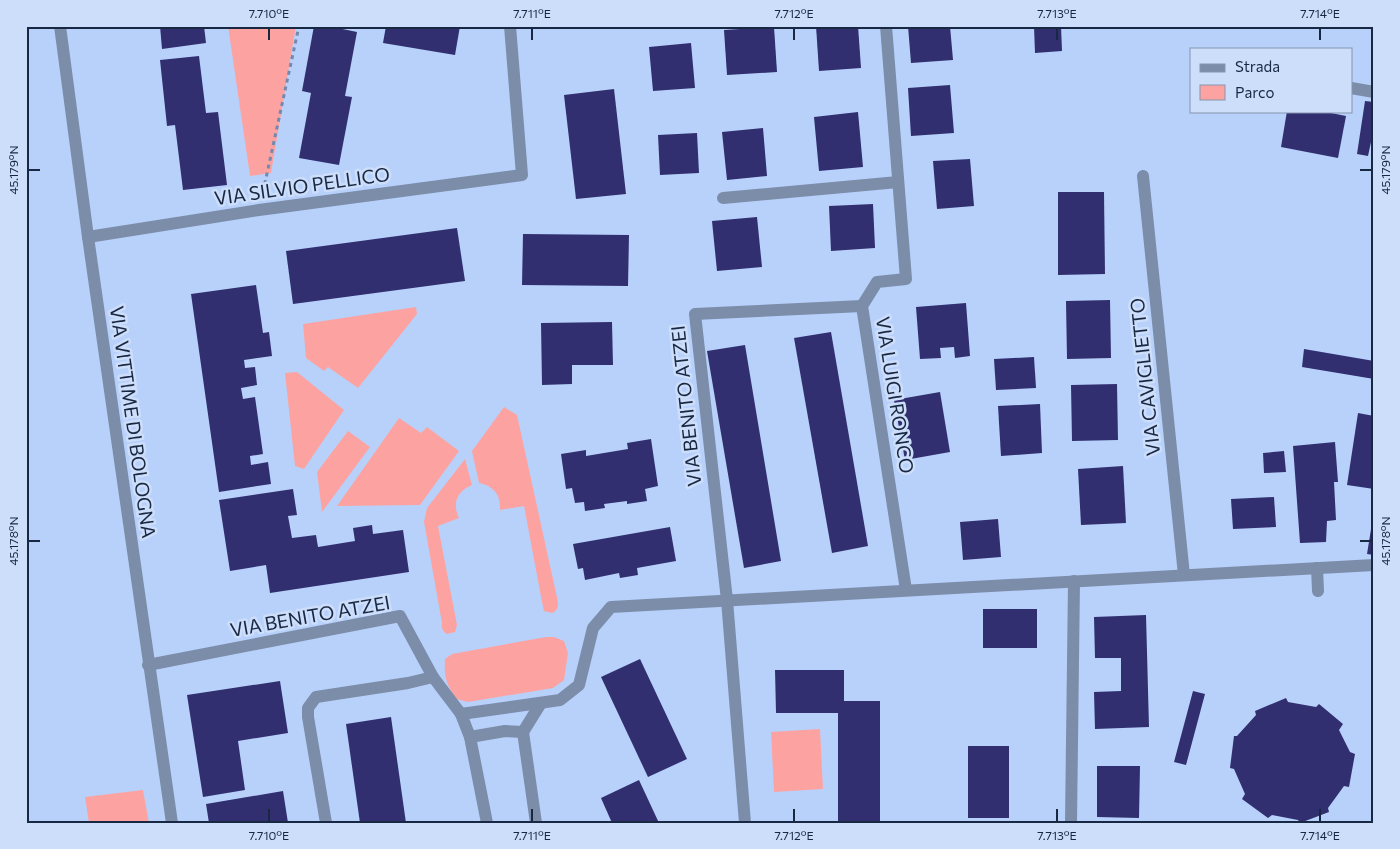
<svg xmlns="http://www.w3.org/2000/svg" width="1400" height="849" viewBox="0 0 1400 849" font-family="Commissioner,sans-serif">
	<rect width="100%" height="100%" fill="#b8d1fb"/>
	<!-- green -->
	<g fill="#fca3a2">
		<polygon points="228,26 296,26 271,173 250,176"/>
		<polygon points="416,307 417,314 358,388 328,367 324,371 306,358 303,324"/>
		<polygon points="297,372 344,410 304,469 295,466 285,373"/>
		<path d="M 504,407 L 517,415 L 558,602 C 558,608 557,611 552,613 L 544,611 L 542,602 L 524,506 L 500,510 C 501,495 494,486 479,483 L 472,451 Z"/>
		<polygon points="399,418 421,433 427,427 459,451 420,505 337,506"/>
		<polygon points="348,431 370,447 322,512 317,472"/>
		<path d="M 465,459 L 472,485 C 457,491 452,503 459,518 L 438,526 L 457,625 L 455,632 L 447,634 C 442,631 441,628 442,623 L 424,522 L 427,508 Z"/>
		<path d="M 546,637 L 554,637 L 564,641 L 568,653 L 564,680 L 553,688 L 468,702 L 456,699 C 446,683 444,678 445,659 L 452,654 Z"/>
		<polygon points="820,729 823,789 774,792 771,732"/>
		<polygon points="143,790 149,823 89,823 85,797"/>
	</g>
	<!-- building -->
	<g fill="#312f6f">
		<polygon points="160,26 204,26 206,43 162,49"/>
		<polygon points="314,26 328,26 357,32 345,96 352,97 339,165 299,158 311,93 302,91"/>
		<polygon points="386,26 460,26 455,55 383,43"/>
		<polygon points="816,26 858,26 861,68 819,71"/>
		<polygon points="908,26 950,26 953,60 911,63"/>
		<polygon points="1034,26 1061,26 1062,51 1035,53"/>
		<polygon points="774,27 777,72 727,75 724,30"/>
		<polygon points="691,43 695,88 653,91 649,47"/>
		<polygon points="199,56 206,113 218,112 227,185 183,190 175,125 167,126 160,60"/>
		<polygon points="950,85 954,133 911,136 908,88"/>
		<polygon points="614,89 626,194 576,199 564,95"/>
		<polygon points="1365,101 1374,102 1374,128 1368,156 1357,154"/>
		<polygon points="1287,111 1321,111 1346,116 1338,158 1281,147"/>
		<polygon points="858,112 863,167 819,171 814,117"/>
		<polygon points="763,128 767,176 727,180 722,132"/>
		<polygon points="697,133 699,173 660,175 658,135"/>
		<polygon points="970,159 974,206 937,209 933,161"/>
		<polygon points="1058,192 1104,192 1105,274 1058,275"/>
		<polygon points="873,204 875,248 831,251 829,206"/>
		<polygon points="757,217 762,267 717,271 712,221"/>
		<polygon points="457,228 465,281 293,304 286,251"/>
		<polygon points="523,234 629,235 628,286 522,285"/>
		<polygon points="256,285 263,333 269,332 272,356 244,360 245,368 255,367 257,385 241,388 243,399 255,397 263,454 250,456 251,465 268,462 271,484 219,492 191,294"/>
		<polygon points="1110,300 1111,358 1067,359 1066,301"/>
		<polygon points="966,303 970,356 955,358 954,347 940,348 941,358 920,359 916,307"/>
		<polygon points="612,322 613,365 572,365 572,384 542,385 541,323"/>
		<polygon points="831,332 868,546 832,553 794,338"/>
		<polygon points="745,345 781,561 744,568 707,351"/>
		<polygon points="1304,349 1374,361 1374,379 1302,367"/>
		<polygon points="1034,357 1036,388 996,390 994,359"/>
		<polygon points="1117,384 1118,440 1072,441 1071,385"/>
		<polygon points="940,392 950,452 905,460 894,400"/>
		<polygon points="1040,404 1042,453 1001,456 998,406"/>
		<polygon points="1358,413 1374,416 1374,489 1347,485"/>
		<polygon points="651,439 658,486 645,489 647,501 627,504 627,501 604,504 605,508 585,511 584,502 575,503 572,488 566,489 561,454 586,450 586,456 628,449 627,443"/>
		<polygon points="1335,442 1338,482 1334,482 1336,520 1327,521 1326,542 1300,543 1293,446"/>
		<polygon points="1284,451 1286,472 1264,473 1263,453"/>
		<polygon points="1123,466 1126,523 1081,525 1078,469"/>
		<polygon points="293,489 297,515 288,516 292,538 316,535 318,547 355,541 353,528 372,525 373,534 403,530 409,572 270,593 266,565 230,571 219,500"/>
		<polygon points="1274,497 1276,527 1233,529 1231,499"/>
		<polygon points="1373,517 1374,517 1374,555 1367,554"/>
		<polygon points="998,519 1001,557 963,560 960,522"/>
		<polygon points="670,527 676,561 637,568 638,575 620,578 619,573 585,580 583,568 578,569 573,544"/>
		<rect x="983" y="609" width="54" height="39"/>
		<polygon points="1146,615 1149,727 1095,729 1094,692 1121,691 1121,658 1095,658 1094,617"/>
		<polygon points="640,659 687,759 648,777 601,677"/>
		<polygon points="775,670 844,670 844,701 880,701 880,823 838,823 838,713 776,713"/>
		<polygon points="280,681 288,733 238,741 245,790 203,797 187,695"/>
		<polygon points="1193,691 1205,694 1186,765 1174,762"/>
		<polygon points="1286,698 1288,702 1316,707 1319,704 1343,724 1339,730 1350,752 1355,754 1349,787 1344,786 1328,808 1329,812 1300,823 1298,820 1272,815 1268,818 1242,799 1245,794 1234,769 1230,768 1234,736 1237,736 1256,715 1255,711"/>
		<polygon points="391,717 406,823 360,823 346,724"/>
		<rect x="968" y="746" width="41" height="72"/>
		<polygon points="1097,766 1140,766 1139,818 1097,817"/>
		<polygon points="639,780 659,823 612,823 601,798"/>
		<polygon points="283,791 288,823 209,823 206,804"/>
	</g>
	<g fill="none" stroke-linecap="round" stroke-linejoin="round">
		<!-- path -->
		<polyline stroke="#7489ad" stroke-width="3" stroke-dasharray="4 4" stroke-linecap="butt" points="263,192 299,26"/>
		<!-- minor -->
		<g stroke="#7c8daa" stroke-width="12">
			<polyline points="60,26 88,237 172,823"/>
			<polyline points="886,26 906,279 877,282 862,306 906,590"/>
			<polyline points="1351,88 1374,92"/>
			<polyline points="1143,176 1184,575"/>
			<polyline points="723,198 898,182"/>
			<polyline points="88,237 259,210 522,175 510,26"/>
			<polyline points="1317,568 1318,591"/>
			<polyline points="148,665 400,616 433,677 461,714 560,700 579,685 593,628 611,607 1374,565"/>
			<polyline points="461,714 470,737"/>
			<polyline points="523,732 536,823"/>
			<polyline points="523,732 541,703"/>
			<polyline points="326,823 308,717 308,708 316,697 408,683 433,677"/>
			<polyline points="487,823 470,737 505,731 523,732"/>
			<polyline points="745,823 727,600 695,314 862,306"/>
			<polyline points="1071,823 1074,581"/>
		</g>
	</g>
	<!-- ticks -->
	<path fill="none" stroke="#182742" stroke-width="2" d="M 269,28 L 269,40M 532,28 L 532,40M 794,28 L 794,40M 1057,28 L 1057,40M 1320,28 L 1320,40M 28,170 L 40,170M 1360,170 L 1372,170M 28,541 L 40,541M 1360,541 L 1372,541M 269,809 L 269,822M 532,809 L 532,822M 794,809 L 794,822M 1057,809 L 1057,822M 1320,809 L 1320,822"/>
	<g text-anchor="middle" stroke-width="5" stroke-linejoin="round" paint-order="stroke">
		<!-- street labels -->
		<g font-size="19" fill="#182742" stroke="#cddefa">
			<text transform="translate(302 186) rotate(-8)" y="7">VIA SILVIO PELLICO</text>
			<text transform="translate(1145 377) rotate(-96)" y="7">VIA CAVIGLIETTO</text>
			<text transform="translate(895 395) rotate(81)" y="7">VIA LUIGI RONCO</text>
			<text transform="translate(686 406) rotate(-96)" y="7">VIA BENITO ATZEI</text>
			<text transform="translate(133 422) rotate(82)" y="7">VIA VITTIME DI BOLOGNA</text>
			<text transform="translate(310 616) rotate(-10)" y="7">VIA BENITO ATZEI</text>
		</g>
	</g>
	<!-- border -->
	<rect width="1400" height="849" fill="none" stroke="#cddefa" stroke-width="55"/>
	<!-- legend -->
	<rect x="1190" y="48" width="162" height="65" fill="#cddefa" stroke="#8595b0"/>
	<rect x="1200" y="64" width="25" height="8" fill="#7c8daa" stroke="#8595b0"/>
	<text x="1235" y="72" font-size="15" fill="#182742">Strada</text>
	<rect x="1200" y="85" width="25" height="15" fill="#fca3a2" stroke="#8595b0"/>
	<text x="1235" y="98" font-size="15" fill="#182742">Parco</text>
	<rect x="28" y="28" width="1344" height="794" fill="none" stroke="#182742" stroke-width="2"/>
	<g font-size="12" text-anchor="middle" fill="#182742">
		<text x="269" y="18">7.710°E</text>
		<text x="532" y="18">7.711°E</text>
		<text x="794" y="18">7.712°E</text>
		<text x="1057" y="18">7.713°E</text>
		<text x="1320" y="18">7.714°E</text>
		<text transform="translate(14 170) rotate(-90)" y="4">45.179°N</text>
		<text transform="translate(1386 170) rotate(-90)" y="4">45.179°N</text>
		<text transform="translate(14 541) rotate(-90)" y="4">45.178°N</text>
		<text transform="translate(1386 541) rotate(-90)" y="4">45.178°N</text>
		<text x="269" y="840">7.710°E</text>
		<text x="532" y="840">7.711°E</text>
		<text x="794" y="840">7.712°E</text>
		<text x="1057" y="840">7.713°E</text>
		<text x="1320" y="840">7.714°E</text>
	</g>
</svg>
